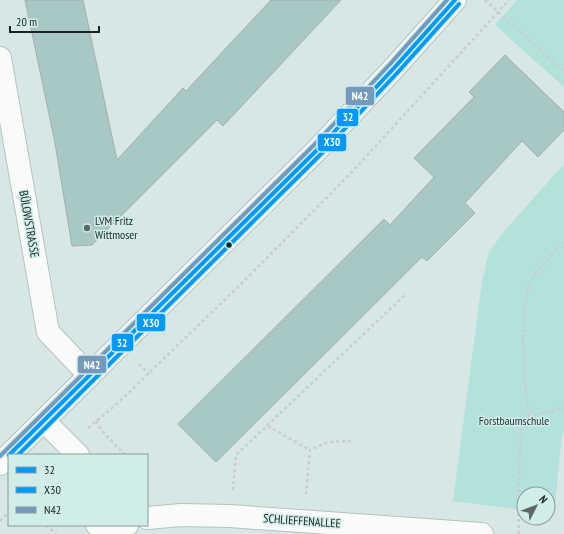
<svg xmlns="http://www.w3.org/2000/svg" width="564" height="534" viewBox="0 0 564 534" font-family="'PT Sans Narrow',sans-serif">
	<rect width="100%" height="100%" fill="#d7e7e5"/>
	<!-- green -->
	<g fill="#b3e2dc">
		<polygon points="517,0 564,0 564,87 495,25"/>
		<polygon points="564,164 564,434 562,435 554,514 548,513 548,494 524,494 524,510 453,501 482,281 489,252 505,230"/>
	</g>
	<!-- building -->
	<g fill="#a7c8c5" stroke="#a3b0ae">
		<polygon points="25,0 83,0 117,160 183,88 186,91 271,0 341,0 223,126 217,120 92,245 72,246 55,143"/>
		<polygon points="505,55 564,112 564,130 538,157 522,141 465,203 475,213 427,261 422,257 216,462 178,424 384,219 390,225 434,177 414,158 474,97 469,92"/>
	</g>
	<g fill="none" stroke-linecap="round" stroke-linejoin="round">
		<!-- minor casing -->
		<g stroke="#b6c2c1" stroke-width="24">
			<g id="minor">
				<polyline points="0,58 48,332 89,375"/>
				<polyline points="44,421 78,455"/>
				<polyline points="0,464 318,149 395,67 455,0"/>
				<polyline points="147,518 181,515 230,516 482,534"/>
				<polyline points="97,525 105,534"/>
				<polyline points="117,534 127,525"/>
			</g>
		</g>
		<!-- path -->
		<g stroke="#c9cecd" stroke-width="2.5" stroke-dasharray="3 3" stroke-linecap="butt">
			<polyline points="485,0 564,71"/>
			<polyline points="139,364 149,374"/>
			<path d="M 529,416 C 524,384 517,307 532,279 C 541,265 553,254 564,242"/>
			<polyline points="96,421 103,432 125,455"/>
			<polyline points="268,426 310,450"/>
			<polyline points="88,428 118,403 241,284 351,173 509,0"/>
			<polyline points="147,478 147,487"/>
			<polyline points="233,490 236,455 406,294"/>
			<polyline points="306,494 310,450 328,442 351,441"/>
			<polyline points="0,521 9,511"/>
			<polyline points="46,525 56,534"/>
			<polyline points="519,534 518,499 521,429 524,420 529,416 564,408"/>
		</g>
		<!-- minor -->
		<use href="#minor" stroke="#f9fbfb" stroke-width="22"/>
		<!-- bus-1 casing -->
		<g stroke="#d1ede9" stroke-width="7">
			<polyline id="bus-1" points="9,455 318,149 395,67 455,0"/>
		</g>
		<!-- bus-2 casing -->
		<g stroke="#d1ede9" stroke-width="7">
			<polyline id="bus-2" points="18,455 322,153 399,71 459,4"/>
		</g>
		<!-- bus-3 casing -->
		<g stroke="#d1ede9" stroke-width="7">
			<polyline id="bus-3" points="0,456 314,145 391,63 447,0"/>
		</g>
		<!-- bus-1 -->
		<use href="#bus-1" stroke="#09f" stroke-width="4"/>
		<!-- bus-2 -->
		<use href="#bus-2" stroke="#09f" stroke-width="4"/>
		<!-- bus-3 -->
		<use href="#bus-3" stroke="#739abd" stroke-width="4"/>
	</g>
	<!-- markers -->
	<circle fill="#5c6867" stroke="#d1ede9" stroke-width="1.5" cx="87" cy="228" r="4"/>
	<circle fill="#1a2423" stroke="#d1ede9" stroke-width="1.5" cx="229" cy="245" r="3.5"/>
	<g text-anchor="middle" stroke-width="3" stroke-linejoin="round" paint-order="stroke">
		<!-- poi labels -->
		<g font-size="12" fill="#1a2423" stroke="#d1ede9" text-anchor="start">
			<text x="95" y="225">LVM Fritz<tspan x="95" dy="14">Wittmoser</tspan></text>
		</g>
		<!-- street labels -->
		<g font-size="12" fill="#1a2423" stroke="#d1ede9">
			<text transform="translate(29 224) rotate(80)" y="4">BÜLOWSTRASSE</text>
			<text transform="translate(302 521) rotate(4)" y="4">SCHLIEFFENALLEE</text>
		</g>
		<!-- park labels -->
		<g font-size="12" fill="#203634" stroke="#d1ede9">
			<text x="514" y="425">Forstbaumschule</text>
		</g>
	</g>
	<g stroke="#d1ede9" stroke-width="1.5">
		<rect x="345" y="86" width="30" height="20" rx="4" fill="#739abd"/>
		<rect x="336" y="108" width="23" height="19" rx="4" fill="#09f"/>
		<rect x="317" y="133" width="30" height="19" rx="4" fill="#09f"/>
		<rect x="136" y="313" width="30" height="19" rx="4" fill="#09f"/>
		<rect x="111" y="333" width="23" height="19" rx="4" fill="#09f"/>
		<rect x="77" y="355" width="30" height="19" rx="4" fill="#739abd"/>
	</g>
	<g font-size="11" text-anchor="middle" font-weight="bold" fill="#fff">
		<text x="360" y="100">N42</text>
		<text x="348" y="121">32</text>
		<text x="332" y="146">X30</text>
		<text x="151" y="327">X30</text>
		<text x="122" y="347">32</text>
		<text x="92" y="369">N42</text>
	</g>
	<!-- legend -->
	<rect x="8" y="454" width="140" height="72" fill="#d1ede9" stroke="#889d9a"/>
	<rect x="16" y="467" width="20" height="6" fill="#0099ff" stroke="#889d9a"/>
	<text x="44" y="474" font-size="12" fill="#1a2423">32</text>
	<rect x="16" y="487" width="20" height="6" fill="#0099ff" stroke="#889d9a"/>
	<text x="44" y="494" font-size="12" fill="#1a2423">X30</text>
	<rect x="16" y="507" width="20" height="6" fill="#739abd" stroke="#889d9a"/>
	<text x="44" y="514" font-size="12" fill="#1a2423">N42</text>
	<!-- north arrow -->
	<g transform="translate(536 506) rotate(48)"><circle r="19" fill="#d1ede9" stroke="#889d9a"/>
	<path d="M0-3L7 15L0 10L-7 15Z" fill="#5c6867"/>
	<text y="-6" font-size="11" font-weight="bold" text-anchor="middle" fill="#1a2423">N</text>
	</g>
	<!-- scale -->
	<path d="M10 26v6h89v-6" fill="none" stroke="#1a2423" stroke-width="2"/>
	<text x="16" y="26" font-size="12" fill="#1a2423" stroke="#d1ede9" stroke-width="3" paint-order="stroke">20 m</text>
</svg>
